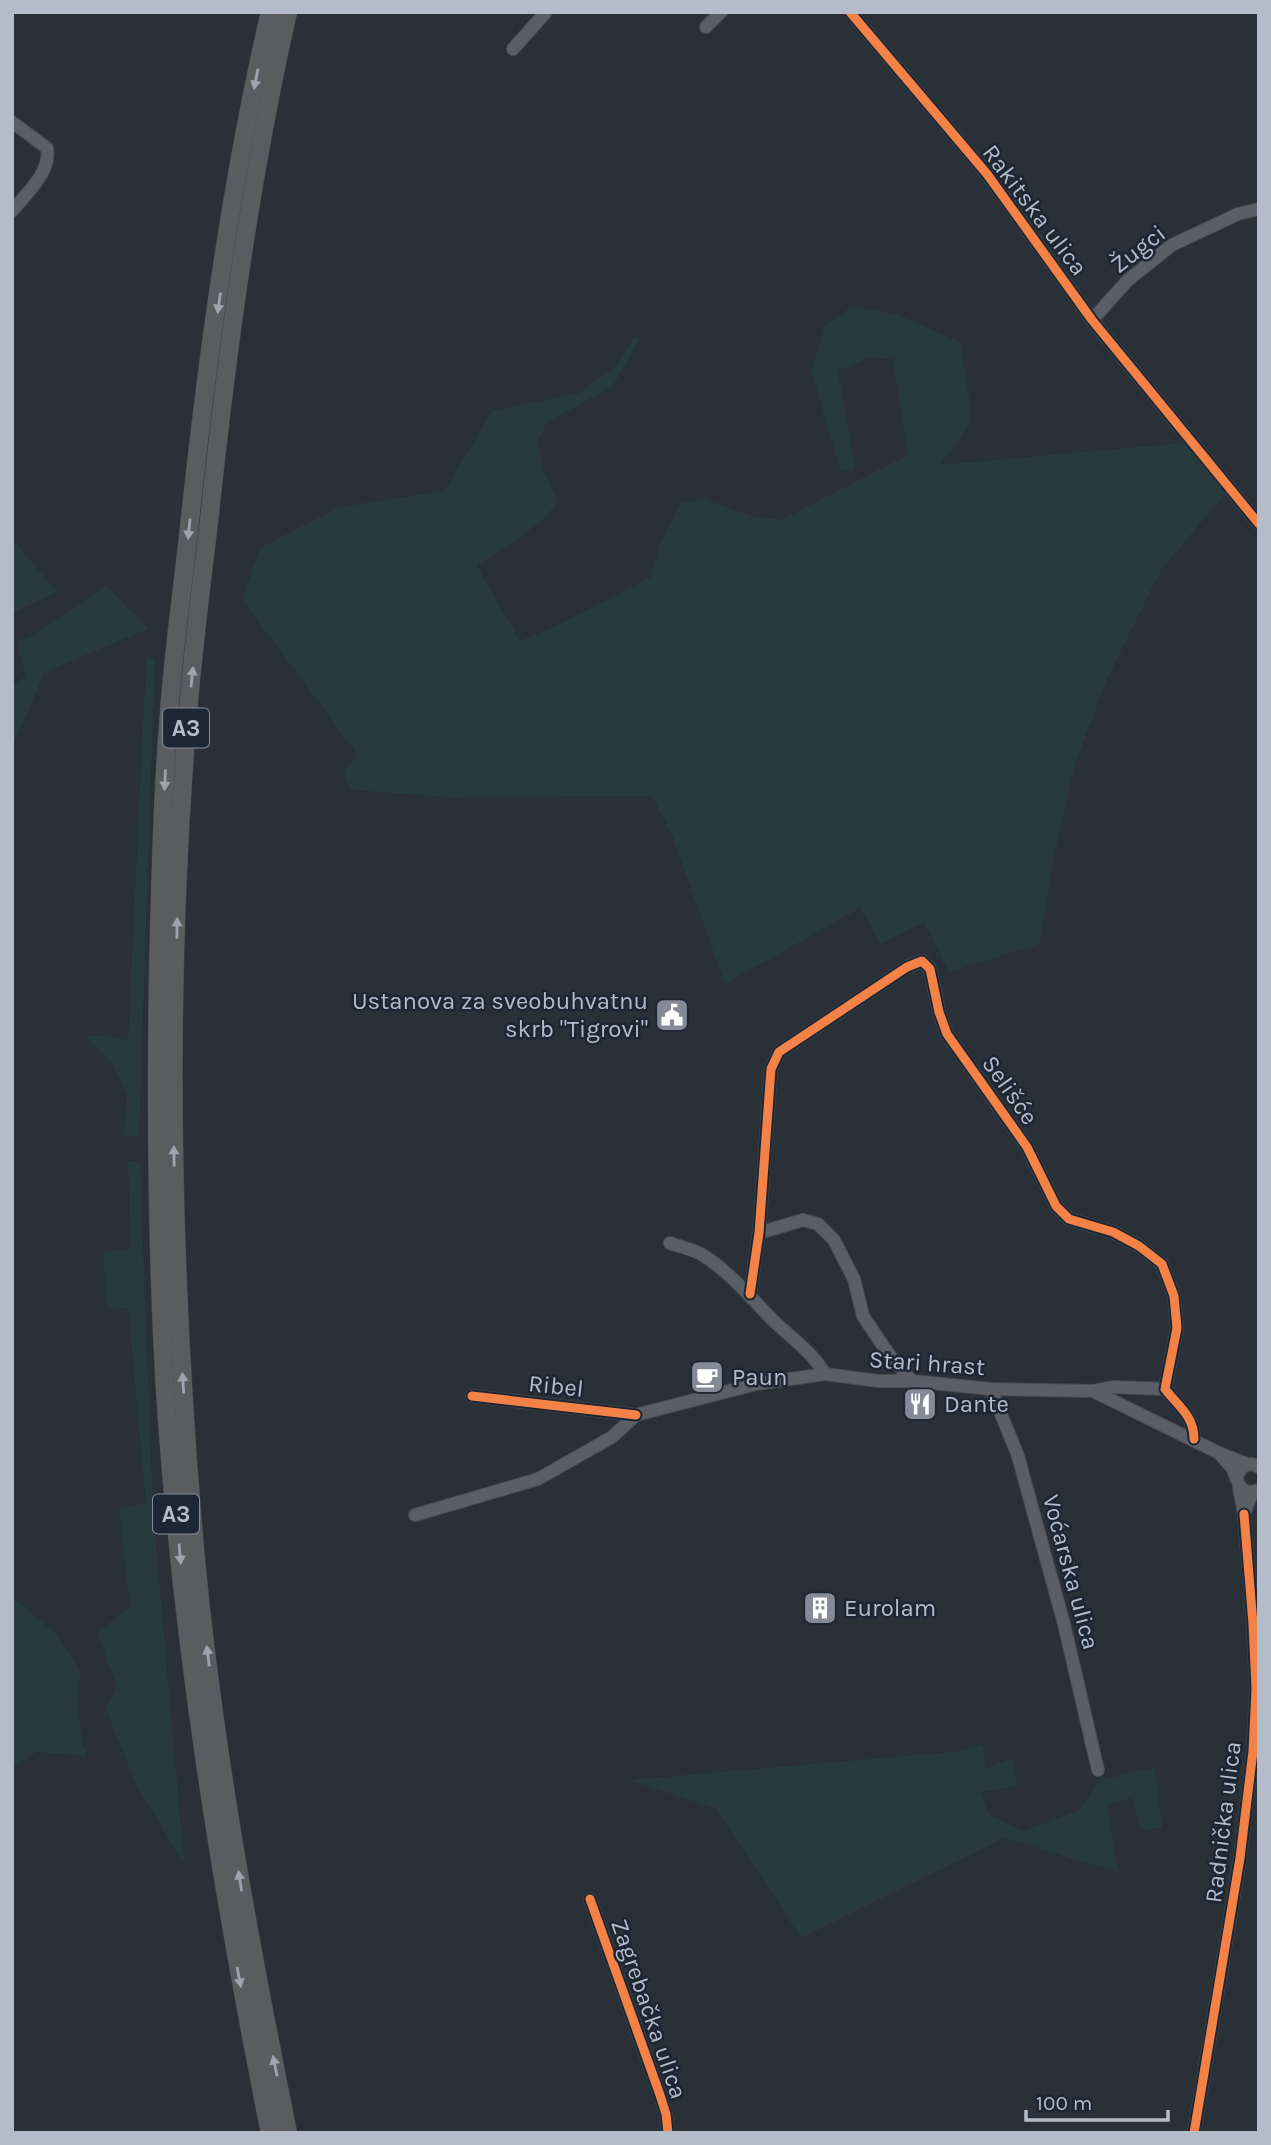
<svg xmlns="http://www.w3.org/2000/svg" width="1271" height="2145" viewBox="0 0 1271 2145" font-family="Karla,sans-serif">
	<rect width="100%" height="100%" fill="#2a3038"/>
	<!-- green -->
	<g fill="#273a3e">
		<polygon points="852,306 898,315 960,342 969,397 971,422 940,465 1183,443 1225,494 1161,570 1106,681 1075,764 1056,847 1039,944 949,972 924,922 881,944 860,908 725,984 672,835 652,796 448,797 351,790 343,772 358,755 242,600 260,548 339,507 444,491 492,411 579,393 616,366 634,337 640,339 612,387 547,422 538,442 544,473 558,502 541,522 477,566 520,641 547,630 651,577 659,547 681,503 704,499 751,516 781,520 908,455 893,359 868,358 838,371 855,468 841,472 811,370 825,327"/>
		<polygon points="12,539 57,592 12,613"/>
		<polygon points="106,586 148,629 45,672 12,747 12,685 26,676 16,642 31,636"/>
		<polygon points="155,658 139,1137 124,1136 127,1094 113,1064 85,1036 106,1036 128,1041 146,660"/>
		<polygon points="128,1161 140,1162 153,1510 184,1863 136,1784 106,1709 117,1687 97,1632 130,1608 119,1508 146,1503 128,1308 107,1307 103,1252 130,1249"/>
		<polygon points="12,1596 56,1634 80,1672 78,1704 82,1744 87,1756 36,1752 12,1768"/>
		<polygon points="983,1744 985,1769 1012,1758 1017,1786 980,1792 989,1815 1024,1831 1078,1811 1101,1780 1155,1767 1162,1827 1141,1830 1132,1798 1107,1804 1118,1872 1004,1838 801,1938 717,1809 630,1780 961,1751"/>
	</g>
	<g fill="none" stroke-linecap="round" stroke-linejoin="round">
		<!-- minor casing -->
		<g stroke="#484c53" stroke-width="14">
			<g id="minor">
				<polyline points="850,12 987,174 1092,320 1259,524"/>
				<polyline points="706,27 721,12"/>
				<polyline points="513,49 546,12"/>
				<path d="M 12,122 L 47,148 C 52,171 26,194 12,211"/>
				<polyline points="1092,320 1128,280 1172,245 1238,214 1259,209"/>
				<polyline points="759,1233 803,1220 818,1224 834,1240 854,1279 863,1316 890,1356 912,1381"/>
				<path d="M 670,1243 C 680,1247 692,1249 701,1254 C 731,1272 752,1300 777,1324 C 795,1341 812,1352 825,1374 L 878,1381 L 912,1381 L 991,1389 L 1093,1391 L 1219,1453"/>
				<path d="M 750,1294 L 759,1233 L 771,1069 L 779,1052 L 907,967 L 922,961 L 930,969 L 939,1012 L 947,1034 L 1027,1147 L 1056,1206 L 1069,1219 L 1113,1232 L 1139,1246 L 1162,1264 L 1174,1296 L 1177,1328 L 1165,1389 C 1178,1406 1194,1416 1194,1439"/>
				<polyline points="991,1389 1018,1456 1064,1624 1098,1770"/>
				<polyline points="1093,1391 1113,1387 1165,1389"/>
				<polyline points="472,1396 636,1415"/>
				<polyline points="1259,1467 1252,1464 1243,1466 1236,1478 1242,1490 1251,1492 1259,1490"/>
				<polyline points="1236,1478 1233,1469 1219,1453 1247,1464"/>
				<polyline points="1239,1487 1244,1514 1250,1498 1256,1491"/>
				<polyline points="415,1515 538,1479 612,1437 636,1415 756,1384 825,1374"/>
				<polyline points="590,1899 660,2095 666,2114 668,2133"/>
				<polyline points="1194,2133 1240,1858 1253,1751 1256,1689 1253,1624 1244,1514"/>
			</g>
		</g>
		<!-- highway casing -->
		<g stroke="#474c53" stroke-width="19">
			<g id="highway">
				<path d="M 288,12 C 250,179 227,351 209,521 C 201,589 192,656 187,724 C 165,998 171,1276 195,1550 C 213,1746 249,1940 288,2133"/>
				<path d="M 270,2133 C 221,1887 181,1640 165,1389 C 157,1253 156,1117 158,981 C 160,892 162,802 169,713 C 174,645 184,578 191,510 C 209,344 232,176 270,12"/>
			</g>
		</g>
		<!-- minor -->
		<use href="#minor" stroke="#5a5e66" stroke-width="12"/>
		<!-- highway -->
		<use href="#highway" stroke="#5a5d60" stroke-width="18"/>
		<!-- cycleway casing -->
		<g stroke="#1d2633" stroke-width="13">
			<g id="cycleway">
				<polyline points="850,12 987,174 1092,320 1259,524"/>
				<path d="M 750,1294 L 759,1233 L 771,1069 L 779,1052 L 907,967 L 922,961 L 930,969 L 939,1012 L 947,1034 L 1027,1147 L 1056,1206 L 1069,1219 L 1113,1232 L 1139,1246 L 1162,1264 L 1174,1296 L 1177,1328 L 1165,1389 C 1178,1406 1194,1416 1194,1439"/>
				<polyline points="472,1396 636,1415"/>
				<polyline points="590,1899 660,2095 666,2114 668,2133"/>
				<polyline points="1194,2133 1240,1858 1253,1751 1256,1689 1253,1624 1244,1514"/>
			</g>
		</g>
		<!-- cycleway -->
		<use href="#cycleway" stroke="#f48246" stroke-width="9"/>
	</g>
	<!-- one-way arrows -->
	<defs><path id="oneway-solid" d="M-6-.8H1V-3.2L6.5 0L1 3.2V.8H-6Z" transform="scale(1.75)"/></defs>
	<g fill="#9ea4af">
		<use href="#oneway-solid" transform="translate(256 79) rotate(101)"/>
		<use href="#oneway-solid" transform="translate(219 303) rotate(98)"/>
		<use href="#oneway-solid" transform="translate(189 529) rotate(96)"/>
		<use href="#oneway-solid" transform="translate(192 677) rotate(-84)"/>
		<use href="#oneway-solid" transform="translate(165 780) rotate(93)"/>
		<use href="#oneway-solid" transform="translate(177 928) rotate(-89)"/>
		<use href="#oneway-solid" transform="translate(174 1156) rotate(-91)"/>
		<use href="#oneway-solid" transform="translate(183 1383) rotate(-94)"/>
		<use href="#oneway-solid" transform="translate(180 1554) rotate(85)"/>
		<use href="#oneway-solid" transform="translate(208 1656) rotate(-97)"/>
		<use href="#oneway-solid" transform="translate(240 1881) rotate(-99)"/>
		<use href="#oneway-solid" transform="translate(239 1977) rotate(79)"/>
		<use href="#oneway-solid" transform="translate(275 2066) rotate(-102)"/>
	</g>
	<!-- icons -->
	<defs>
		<g id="civic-square" transform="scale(1.75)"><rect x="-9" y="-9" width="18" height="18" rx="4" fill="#848b96" stroke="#1d2633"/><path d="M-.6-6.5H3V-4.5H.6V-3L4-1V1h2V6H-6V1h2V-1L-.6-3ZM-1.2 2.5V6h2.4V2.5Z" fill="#fff"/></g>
		<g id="cafe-square" transform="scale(1.75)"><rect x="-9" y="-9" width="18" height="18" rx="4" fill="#848b96" stroke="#1d2633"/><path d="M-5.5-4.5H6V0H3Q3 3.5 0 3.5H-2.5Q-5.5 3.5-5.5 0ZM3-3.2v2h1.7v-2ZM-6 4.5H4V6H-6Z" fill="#fff"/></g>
		<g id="restaurant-square" transform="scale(1.75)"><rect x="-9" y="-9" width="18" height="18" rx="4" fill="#848b96" stroke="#1d2633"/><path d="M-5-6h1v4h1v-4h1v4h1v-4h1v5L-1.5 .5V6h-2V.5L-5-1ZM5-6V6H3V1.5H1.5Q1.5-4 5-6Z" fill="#fff"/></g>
		<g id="building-square" transform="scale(1.75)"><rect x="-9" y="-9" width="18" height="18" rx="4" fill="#848b96" stroke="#1d2633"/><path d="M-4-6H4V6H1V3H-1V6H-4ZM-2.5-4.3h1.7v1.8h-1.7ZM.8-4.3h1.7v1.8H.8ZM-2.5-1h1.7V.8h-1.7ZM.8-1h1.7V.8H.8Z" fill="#fff"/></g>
	</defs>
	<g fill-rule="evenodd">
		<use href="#civic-square" x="672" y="1015"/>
		<use href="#cafe-square" x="707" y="1377"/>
		<use href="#restaurant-square" x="920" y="1404"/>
		<use href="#building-square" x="820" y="1608"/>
	</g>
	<g text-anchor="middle" stroke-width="5" stroke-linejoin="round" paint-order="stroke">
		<!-- shield labels -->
		<g fill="#1d2633" stroke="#878f9c" stroke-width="2">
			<rect x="163" y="708.5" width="46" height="39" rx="5"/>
			<rect x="153" y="1494.5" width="46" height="39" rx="5"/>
		</g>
		<g font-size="23" font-weight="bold" fill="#b4bcc9">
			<text x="186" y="736">A3</text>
			<text x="176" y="1522">A3</text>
		</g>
		<!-- street labels -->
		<g font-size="24" fill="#b4bcc9" stroke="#1d2633">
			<text transform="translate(1035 210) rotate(53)" y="8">Rakitska ulica</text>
			<text transform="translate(1138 249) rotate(-38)" y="8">Žugci</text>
			<text transform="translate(1010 1090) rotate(55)" y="8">Selišće</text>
			<text transform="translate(927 1363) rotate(4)" y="8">Stari hrast</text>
			<text transform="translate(556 1386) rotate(6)" y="8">Ribel</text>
			<text transform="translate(1071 1572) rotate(75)" y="8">Voćarska ulica</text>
			<text transform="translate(1223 1822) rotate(-83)" y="8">Radnička ulica</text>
			<text transform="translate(649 2009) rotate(71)" y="8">Zagrebačka ulica</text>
		</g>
		<!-- poi labels -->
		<g font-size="24" fill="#b4bcc9" stroke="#1d2633" text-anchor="start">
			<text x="648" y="1009" text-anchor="end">Ustanova za sveobuhvatnu<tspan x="648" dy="28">skrb "Tigrovi"</tspan></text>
			<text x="732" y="1385">Paun</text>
			<text x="944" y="1412">Dante</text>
			<text x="844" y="1616">Eurolam</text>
		</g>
	</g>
	<!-- border -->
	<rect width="1271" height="2145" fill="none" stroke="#b4bcc9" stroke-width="28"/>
	<!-- scale -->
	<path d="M1026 2110v10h142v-10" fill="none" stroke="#b4bcc9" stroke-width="3.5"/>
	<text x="1036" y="2110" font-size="21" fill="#b4bcc9" stroke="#1d2633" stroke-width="5" paint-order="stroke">100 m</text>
</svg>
